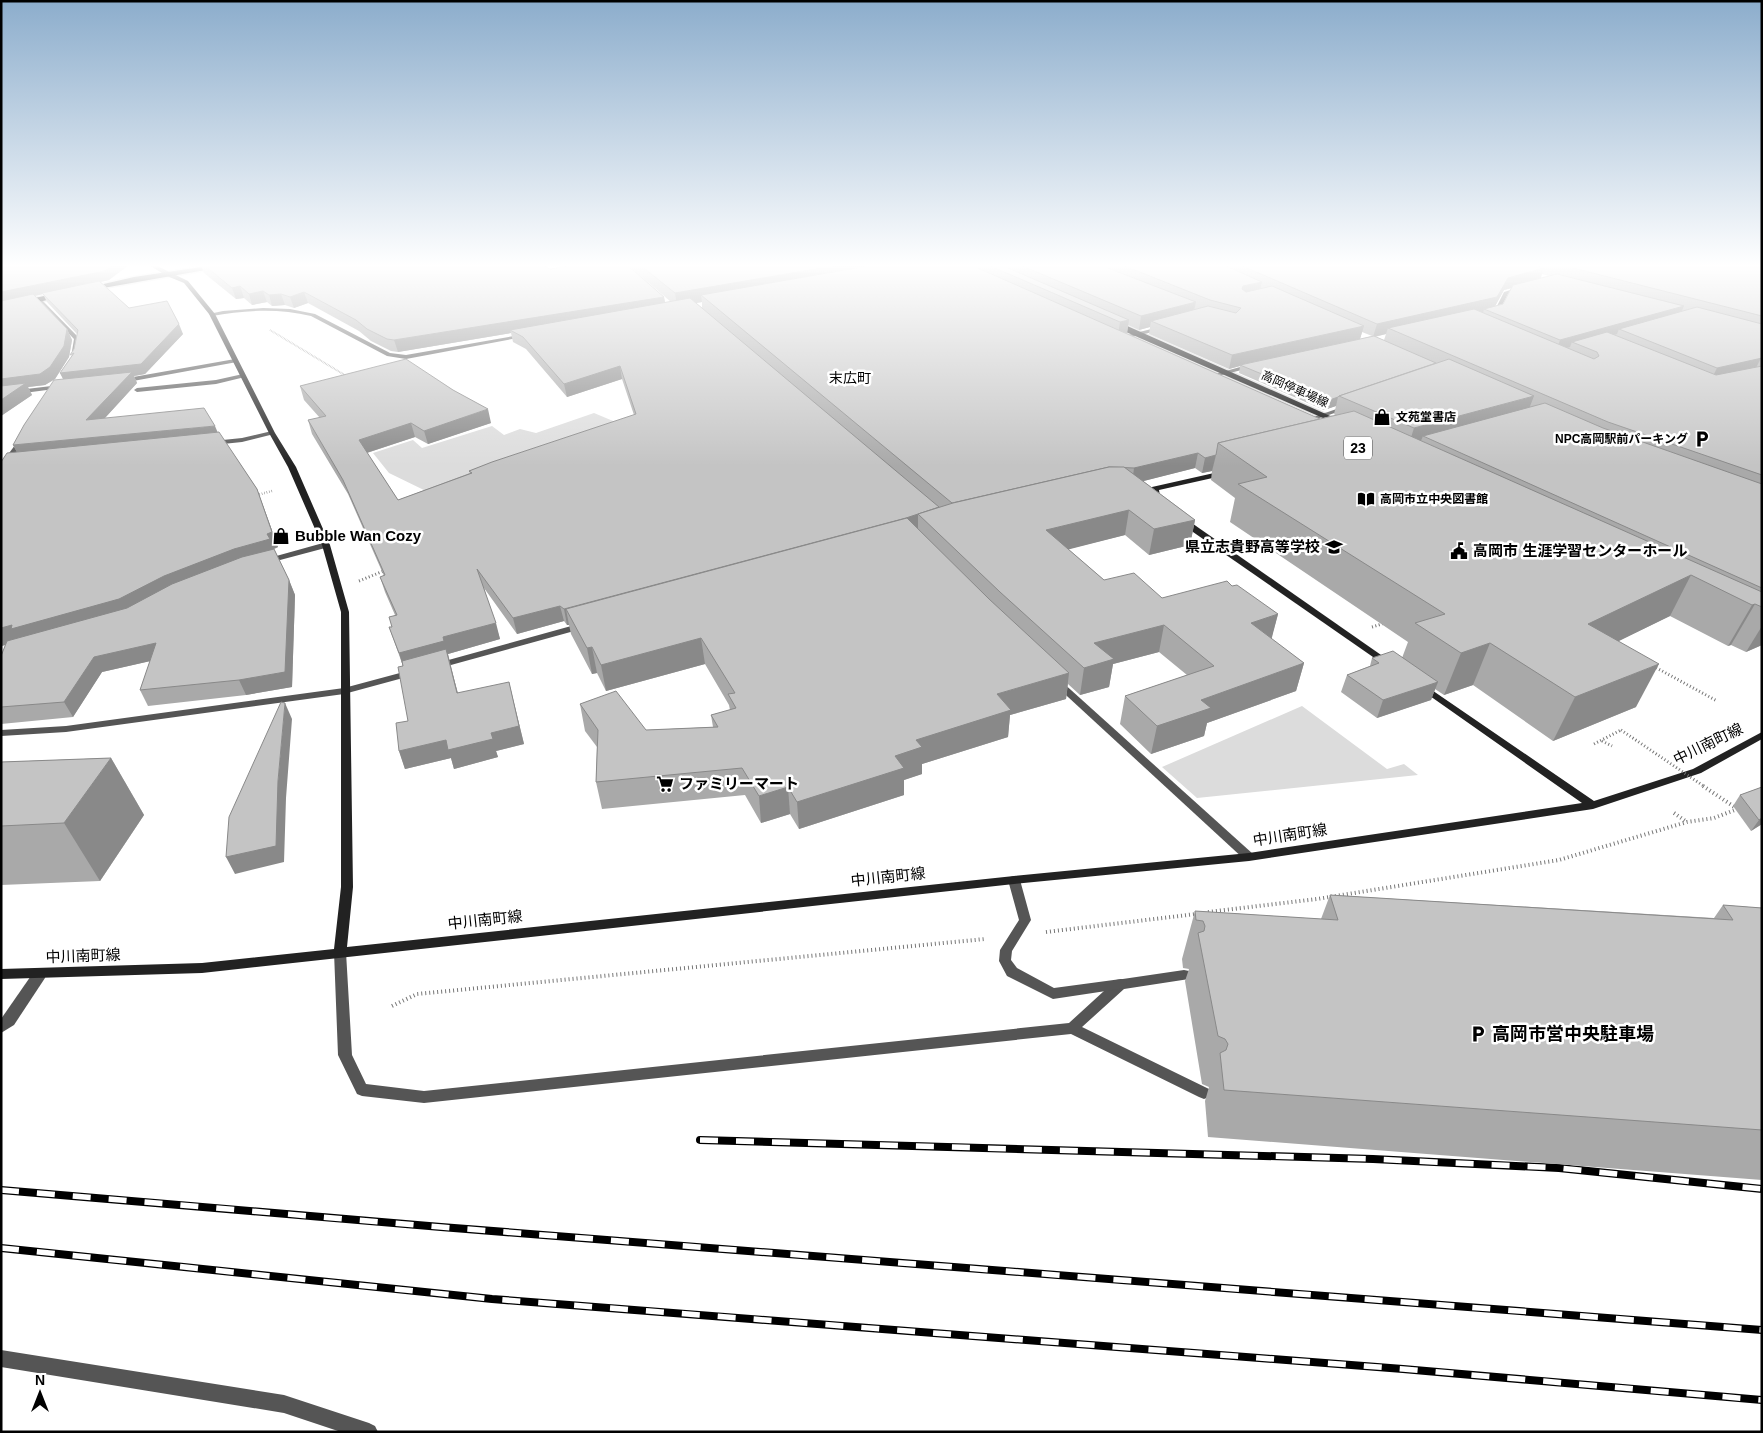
<svg xmlns="http://www.w3.org/2000/svg" width="1763" height="1433" viewBox="0 0 1763 1433" font-family="Arial,'Noto Sans JP',sans-serif">
	<rect width="100%" height="100%" fill="#fff"/>
	<!-- green -->
	<g fill="#dcdcdc">
		<polygon points="594,413 637,431 399,519 397,506 428,492 389,473 373,453 413,440 422,448 492,426 504,435 520,429 536,433"/>
		<polygon points="1302,706 1387,769 1404,764 1418,775 1197,798 1162,767"/>
	</g>
	<g fill="none" stroke-linecap="round" stroke-linejoin="round">
		<!-- primary casing -->
		<g stroke="#dbdbdb" stroke-width="3">
			<polygon id="primary" points="1110,321 1116,321 1346,423 1339,425 1110,325"/>
		</g>
		<!-- highway casing -->
		<g stroke="#dbdbdb" stroke-width="3">
			<g id="highway">
				<polygon points="214,265 234,265 86,291 82,289 134,277"/>
				<polygon points="63,292 67,294 66,296 1,310 1,305"/>
			</g>
		</g>
		<!-- path-far3 -->
		<polyline stroke="#777" stroke-width="2" stroke-dasharray="0.5 1" stroke-linecap="butt" points="270,330 348,377"/>
		<!-- path-far2 -->
		<polyline stroke="#777" stroke-width="2.5" stroke-dasharray="0.5 2" stroke-linecap="butt" points="257,495 272,491"/>
		<!-- path-far1 -->
		<g stroke="#777" stroke-width="3" stroke-dasharray="1 2.5" stroke-linecap="butt">
			<polyline points="359,581 386,570"/>
			<polyline points="1372,627 1385,623"/>
			<polyline points="1653,666 1717,701"/>
			<polyline points="1602,741 1612,746"/>
			<polyline points="1594,744 1621,730"/>
		</g>
		<!-- path -->
		<g stroke="#777" stroke-width="4" stroke-dasharray="1 3" stroke-linecap="butt">
			<polyline points="1674,813 1687,822"/>
			<polyline points="1208,912 1317,899 1559,860 1687,822 1714,818 1740,808"/>
			<polyline points="1046,932 1196,914"/>
			<polyline points="392,1006 417,994 985,939"/>
		</g>
		<!-- lane -->
		<g fill="#555" fill-rule="evenodd">
			<polygon points="37,299 41,299 79,338 77,352 72,351 74,339 37,301"/>
			<polygon points="243,374 246,376 245,377 216,384 137,392 134,390 137,388 216,380"/>
			<polygon points="272,431 274,432 274,434 242,442 213,445 210,443 213,441 242,438"/>
			<polygon points="21,437 26,438 4,472 1,472 1,464"/>
			<polygon points="323,543 326,543 330,545 329,547 265,564 261,562 262,560"/>
			<polygon points="340,947 344,948 346,952 352,1055 366,1084 424,1091 1069,1023 1116,980 1184,970 1189,971 1190,975 1189,979 1124,989 1082,1027 1209,1089 1211,1093 1209,1097 1204,1099 1199,1097 1071,1034 424,1103 362,1096 357,1094 338,1055 334,952 336,948"/>
		</g>
		<!-- street -->
		<g fill="#555" fill-rule="evenodd">
			<polygon points="1520,287 1525,288 1508,294 1498,314 1491,315 1490,314 1494,312 1504,292"/>
			<path d="M 263,308 L 290,309 L 315,314 L 390,353 L 406,355 L 525,334 L 528,336 L 406,359 L 387,356 L 311,316 C 279,308 244,310 212,316 L 209,314 L 223,311 Z"/>
			<polygon points="1163,326 1166,328 1165,329 1119,340 1116,338"/>
			<polygon points="235,359 238,361 237,362 122,383 119,381 122,379"/>
			<polygon points="1251,364 1254,366 1253,367 1207,379 1204,377"/>
			<polygon points="60,385 63,387 62,388 1,396 1,392"/>
			<polygon points="1348,405 1351,407 1350,408 1307,422 1302,421"/>
			<polygon points="582,623 587,626 585,628 440,668 434,668 432,666 434,664"/>
			<polygon points="411,670 416,673 414,675 344,694 66,732 1,736 1,730 66,726 344,688"/>
			<polygon points="1058,680 1061,681 1253,854 1255,857 1253,860 1245,860 1055,685 1053,683 1055,681"/>
			<polygon points="1014,876 1018,877 1020,880 1031,920 1012,951 1011,960 1017,968 1054,988 1121,979 1126,980 1127,984 1126,988 1053,999 1007,976 999,961 1000,950 1019,920 1008,880 1010,877"/>
			<polygon points="40,969 45,970 46,974 45,978 14,1025 1,1033 1,1019 35,970"/>
			<polygon points="1,1350 284,1395 369,1423 375,1426 378,1432 341,1432 284,1413 1,1367"/>
		</g>
		<!-- secondary -->
		<g fill="#222" fill-rule="evenodd">
			<polygon points="149,265 155,265 188,281 215,314 275,433 296,467 330,545 349,612 353,887 347,947 1014,876 1249,853 1582,803 1420,689 1418,687 1420,685 1423,684 1594,801 1693,769 1762,732 1762,739 1701,773 1593,809 1249,861 1014,884 202,973 1,979 1,969 202,963 334,949 341,887 341,612 322,545 288,467 269,433 209,314 184,283 167,276"/>
			<polygon points="1223,471 1226,471 1226,475 1159,490 1161,503 1157,505 1153,503 1152,487"/>
			<polygon points="1180,519 1186,519 1394,664 1389,667 1386,666 1180,523"/>
		</g>
		<!-- primary -->
		<use href="#primary" fill="#000" fill-rule="evenodd"/>
		<!-- highway -->
		<use href="#highway" fill="#000" fill-rule="evenodd"/>
		<!-- rail casing -->
		<g stroke="#000" stroke-width="8">
			<g id="rail">
				<polyline points="700,1140 1373,1159 1559,1168 1762,1189"/>
				<polyline points="1,1190 441,1227 1762,1330"/>
				<polyline points="1,1248 492,1299 1403,1369 1762,1400"/>
			</g>
		</g>
		<!-- rail -->
		<use href="#rail" stroke="#fff" stroke-width="5.5" stroke-dasharray="18" stroke-linecap="butt"/>
		<!-- path-bridge-far1 -->
		<polyline stroke="#777" stroke-width="3" stroke-dasharray="1 2.5" stroke-linecap="butt" points="1621,730 1705,787"/>
		<!-- path-bridge -->
		<polyline stroke="#777" stroke-width="4" stroke-dasharray="1 3" stroke-linecap="butt" points="1703,786 1736,808"/>
	</g>
	<!-- wall -->
	<g fill="#a9a9a9" fill-rule="evenodd">
		<polygon points="1,265 109,280 101,282 129,308 183,334 145,374 134,376 137,383 105,418 217,432 257,489 278,547 274,549 289,580 295,595 292,687 246,695 148,706 140,690 150,661 102,672 73,717 1,724 1,656 6,645 1,646 1,462 17,452 13,445 63,379 60,373 71,357 74,349 77,334 47,302 43,294 35,296 67,329 72,340 69,357 55,379 45,385 28,387 32,395 1,416"/>
		<path d="M 201,265 L 543,265 L 550,269 L 630,267 L 630,265 L 1762,265 L 1762,645 L 1746,652 L 1731,645 L 1728,646 L 1670,616 L 1618,641 L 1636,707 L 1553,741 L 1473,685 L 1444,695 L 1435,689 L 1431,700 L 1377,718 L 1341,692 L 1347,675 L 1370,666 L 1372,658 L 1402,658 L 1408,642 L 1230,522 L 1235,498 L 1211,480 L 1212,471 L 1202,473 L 1195,468 L 1143,481 L 1195,520 L 1190,545 L 1149,555 L 1125,535 L 1068,549 L 1104,580 L 1162,598 L 1232,586 L 1278,614 L 1271,639 L 1304,663 L 1296,691 L 1207,723 L 1204,736 L 1151,754 L 1120,724 L 1125,696 L 1187,675 L 1159,652 L 1113,664 L 1109,687 L 1080,695 L 1068,684 L 1066,699 L 1010,715 L 1008,737 L 922,764 L 922,774 L 904,780 L 904,795 L 799,829 L 790,814 L 761,823 L 745,795 L 602,809 L 596,782 L 597,747 L 585,731 L 580,704 L 646,730 L 713,727 L 711,715 L 730,710 L 729,705 L 705,664 L 606,691 L 597,673 L 592,674 L 571,634 L 569,625 L 567,625 L 564,621 L 517,634 L 484,588 L 500,639 L 448,654 L 448,658 L 458,693 L 513,700 L 524,744 L 496,751 L 498,757 L 454,769 L 451,758 L 405,769 L 399,751 L 408,721 L 403,666 L 389,627 L 392,627 L 395,615 L 385,592 L 380,577 L 384,576 L 348,494 L 312,434 L 308,420 L 320,418 L 304,400 L 300,386 L 491,423 L 428,444 L 415,437 L 367,453 L 398,500 L 470,473 L 469,471 L 634,415 L 622,379 L 567,397 L 526,349 L 513,342 L 511,333 L 398,352 L 391,351 L 371,341 L 359,331 L 308,303 L 294,308 L 285,305 L 272,306 L 267,302 L 252,305 L 244,298 L 236,299 L 204,273 ZM 635,271 L 671,302 L 665,303 L 664,297 ZM 1542,274 L 1549,276 L 1541,278 ZM 1512,288 L 1503,304 L 1495,306 L 1504,290 ZM 702,302 L 702,308 L 696,303 ZM 1128,325 L 1139,330 L 1150,327 L 1149,334 L 1229,369 L 1240,366 L 1239,373 L 1324,410 L 1336,406 L 1334,414 L 1335,415 L 1320,419 L 1126,333 L 1127,333 ZM 1362,332 L 1372,336 L 1360,339 ZM 1386,334 L 1384,340 L 1375,337 Z"/>
		<polygon points="111,758 144,815 100,881 1,885 1,762"/>
		<polygon points="1762,787 1762,824 1751,831 1733,806 1740,795"/>
		<polygon points="1330,895 1714,918 1723,905 1762,908 1762,1180 1208,1137 1205,1101 1209,1087 1202,1084 1185,981 1189,969 1183,968 1182,959 1195,911 1321,919"/>
	</g>
	<!-- shaded-wall -->
	<g fill="#898989">
		<polygon points="112,265 129,265 109,280 44,294 42,293 43,294 1,303 1,292"/>
		<polygon points="839,265 910,265 701,295 702,302 677,306 675,293"/>
		<polygon points="1544,268 1540,280 1504,290 1493,310 1484,309 1483,313 1397,332 1388,328 1386,334 1373,337 1377,324 1508,278"/>
		<polygon points="1262,282 1259,294 1241,299 1242,289 1243,286"/>
		<polygon points="240,286 244,298 236,299 232,288"/>
		<polygon points="263,291 267,302 252,305 249,294"/>
		<polygon points="304,292 308,303 294,308 290,297"/>
		<polygon points="281,294 285,305 272,306 269,295"/>
		<polygon points="664,297 666,308 510,330 511,333 398,352 394,340"/>
		<polygon points="1196,302 1193,315 1151,321 1150,327 1139,330 1141,316"/>
		<polygon points="1684,306 1679,317 1619,329 1617,334 1579,345 1572,342 1570,347 1556,351 1560,340"/>
		<polygon points="1129,320 1127,333 1118,335 1120,322"/>
		<polygon points="179,324 183,334 145,374 134,376 137,383 92,432 60,373"/>
		<polygon points="1364,326 1360,339 1240,365 1240,366 1229,369 1232,355"/>
		<polygon points="67,329 72,340 69,357 55,379 45,385 28,387 32,395 1,416 1,379"/>
		<polygon points="1761,358 1754,372 1710,382 1717,368"/>
		<polygon points="620,366 622,379 567,397 564,384"/>
		<polygon points="1534,396 1527,414 1423,436 1420,443 1408,447 1414,428"/>
		<polygon points="1338,397 1336,406 1324,410 1327,401"/>
		<polygon points="488,409 491,423 428,444 424,431"/>
		<polygon points="411,423 415,437 363,454 359,440"/>
		<polygon points="215,426 220,438 20,458 13,445"/>
		<polygon points="1198,453 1195,468 1132,484 1134,468"/>
		<polygon points="1216,455 1212,471 1202,473 1205,458"/>
		<polygon points="257,489 278,547 127,615 1,646 1,628 12,625 164,576 267,534"/>
		<polygon points="1129,510 1125,535 1043,556 1046,530"/>
		<polygon points="918,514 918,529 574,623"/>
		<polygon points="1195,520 1190,545 1149,555 1154,529"/>
		<polygon points="1691,575 1670,616 1568,666 1588,624"/>
		<polygon points="289,580 295,595 292,687 246,695 239,680"/>
		<polygon points="1755,604 1731,645 1728,646 1752,605"/>
		<polygon points="560,606 564,621 517,634 513,618"/>
		<polygon points="564,609 566,609 569,625 567,625"/>
		<polygon points="1278,614 1271,641 1251,623"/>
		<polygon points="496,623 500,639 448,654 462,711 404,670 399,653 443,637"/>
		<polygon points="1164,625 1159,652 1113,664 1109,687 1080,695 1084,668 1094,643"/>
		<polygon points="1762,626 1762,645 1746,652"/>
		<polygon points="701,638 705,664 606,691 601,665"/>
		<polygon points="156,643 164,658 102,672 73,717 64,702 94,657"/>
		<polygon points="1490,643 1473,685 1444,695 1461,653"/>
		<polygon points="592,647 597,673 592,674 587,648"/>
		<polygon points="1304,663 1296,691 1207,723 1204,736 1151,754 1157,726 1201,700"/>
		<polygon points="1659,664 1636,707 1553,741 1575,697"/>
		<polygon points="1069,673 1066,699 1010,715 1008,737 922,764 922,774 904,780 904,795 799,829 797,802 895,756 916,740 997,694"/>
		<polygon points="509,682 524,744 496,751 498,757 454,769 451,758 405,769 399,751 446,740 491,733"/>
		<polygon points="1438,682 1431,700 1377,718 1383,700"/>
		<polygon points="285,703 292,719 286,798 284,862 235,874 226,857 278,781"/>
		<polygon points="111,758 144,815 100,881 64,823"/>
		<polygon points="788,787 790,814 761,823 759,796"/>
		<polygon points="1762,818 1762,824 1751,831 1759,820"/>
	</g>
	<!-- building -->
	<g fill="#c4c4c4" stroke="#898989">
		<polygon points="1,265 112,265 105,271 1,292"/>
		<polygon points="204,265 543,265 550,269 575,265 627,265 664,297 394,340 387,339 367,329 356,320 304,292 290,297 281,294 269,295 263,291 249,294 240,286 232,288"/>
		<polygon points="640,265 839,265 675,293"/>
		<polygon points="873,265 971,265 1320,419 1218,443 1216,455 1205,458 1198,453 1134,468 1109,467 952,503 701,295"/>
		<polygon points="988,265 1001,265 1129,320 1120,322"/>
		<polygon points="1020,265 1100,265 1196,302 1141,316"/>
		<polygon points="1122,265 1224,265 1262,282 1243,286 1242,289 1246,292 1272,286 1364,326 1232,355 1151,321 1208,306 1236,313 1241,308 1210,300"/>
		<polygon points="1240,265 1535,265 1544,268 1508,278 1497,297 1377,324"/>
		<polygon points="1561,265 1762,265 1762,316"/>
		<polygon points="1557,274 1684,306 1560,340 1484,309 1503,304 1513,285"/>
		<polygon points="99,281 129,308 167,301 179,324 141,364 60,373 74,353 70,355 74,349 78,330 42,293"/>
		<polygon points="33,294 67,329 64,346 50,367 40,374 1,379 1,301"/>
		<polygon points="690,298 939,507 906,518 564,609 560,606 513,618 477,569 496,623 443,637 444,641 399,653 389,627 392,627 389,617 397,615 380,577 385,575 343,480 308,420 326,416 300,386 406,359 453,390 488,409 424,431 411,423 359,440 398,500 472,473 469,471 492,462 636,414 620,366 564,384 523,337 510,330"/>
		<polygon points="1697,307 1762,324 1762,358 1717,368 1619,329"/>
		<polygon points="1474,309 1594,359 1599,356 1597,352 1572,342 1607,332 1716,375 1762,366 1762,475 1608,422 1388,328"/>
		<polygon points="1374,336 1436,363 1339,396 1338,397 1327,401 1240,365"/>
		<polygon points="1449,359 1534,396 1414,428 1339,396"/>
		<polygon points="132,372 86,420 204,408 215,426 13,445 24,425 54,380"/>
		<polygon points="26,383 1,400 1,386"/>
		<polygon points="1545,403 1603,428 1762,484 1762,588 1423,436"/>
		<polygon points="1354,411 1762,592 1762,607 1755,604 1752,605 1691,575 1588,624 1659,664 1575,697 1490,643 1461,653 1415,623 1445,614 1238,484 1267,477 1218,443"/>
		<polygon points="219,432 257,489 272,532 267,534 270,539 234,549 164,576 119,599 11,629 12,625 1,628 1,462 7,453"/>
		<polygon points="1109,467 1124,467 1195,520 1154,529 1129,510 1046,530 1104,580 1134,573 1162,598 1227,581 1232,586 1237,585 1278,614 1251,623 1304,663 1201,700 1211,708 1157,726 1125,696 1214,666 1164,625 1094,643 1114,659 1084,668 1000,592 918,514 953,503"/>
		<polygon points="907,518 989,599 1069,673 997,694 1011,710 916,740 922,747 895,756 904,768 797,802 788,787 759,796 742,768 596,782 598,730 580,704 616,691 646,730 718,727 711,715 736,708 728,694 735,693 701,638 601,665 592,647 587,648 566,609"/>
		<polygon points="274,549 289,580 285,672 239,680 140,690 156,643 94,657 64,702 1,707 1,656 7,641 127,608 172,584 242,557"/>
		<polygon points="446,649 457,693 509,682 519,726 491,733 493,739 448,750 446,740 399,751 396,723 408,721 398,667 403,666 402,661"/>
		<polygon points="1393,651 1438,682 1383,700 1347,675 1379,663 1372,658"/>
		<polygon points="281,702 285,703 278,781 276,846 226,857 229,817"/>
		<polygon points="111,758 64,823 1,826 1,762"/>
		<polygon points="1762,787 1762,818 1759,820 1740,795"/>
		<polygon points="1330,895 1733,920 1723,905 1762,908 1762,1130 1224,1090 1220,1053 1226,1050 1228,1044 1225,1039 1218,1036 1198,933 1204,931 1205,926 1203,921 1196,920 1195,911 1338,920"/>
	</g>
	<!-- sky -->
	<linearGradient id="sky" x2="0" y2="1"><stop stop-color="#8cadcc"/><stop offset="0.57" stop-color="#fff"/><stop offset="1" stop-color="#fff" stop-opacity="0"/></linearGradient>
	<rect width="1763" height="466" fill="url(#sky)"/>
	<!-- icons -->
	<defs>
		<g id="shop-bare" transform="scale(1.35)"><path d="M-5-2.5h2.3a2.7 3.5 0 0 1 5.4 0H5L5.5 6h-11ZM-1.5-2.5h3a1.5 2.3 0 0 0-3 0Z" fill="#000" stroke="#fff" stroke-width="2.5" paint-order="stroke"/></g>
		<g id="parking-bare" transform="scale(1.35)"><path d="M-3.5-5.5H1a3.5 3.5 0 0 1 0 7H-1V5.5H-3.5ZM-1-3.4V-.6H.8a1.4 1.4 0 0 0 0-2.8Z" fill="#000" stroke="#fff" stroke-width="2.5" paint-order="stroke"/></g>
		<g id="library-bare" transform="scale(1.35)"><path d="M-6-4Q-3-5.5-.7-3.5V5Q-3 3-6 4ZM6-4Q3-5.5 .7-3.5V5Q3 3 6 4Z" fill="#000" stroke="#fff" stroke-width="2.5" paint-order="stroke"/></g>
		<g id="school-bare" transform="scale(1.35)"><path d="M0-5L7-2L0 1L-7-2ZM-4 1L0 2.5L4 1V4Q0 6-4 4Z" fill="#000" stroke="#fff" stroke-width="2.5" paint-order="stroke"/></g>
		<g id="civic-bare" transform="scale(1.35)"><path d="M-.6-6.5H3V-4.5H.6V-3L4-1V1h2V6H-6V1h2V-1L-.6-3ZM-1.2 2.5V6h2.4V2.5Z" fill="#000" stroke="#fff" stroke-width="2.5" paint-order="stroke"/></g>
		<g id="supermarket-bare" transform="scale(1.35)"><path d="M-6-5.5h2.5l.6 2H6L4.5 2H-2.5L-4.4-4H-6ZM-1.5 3.2a1.3 1.3 0 1 0 .1 0ZM3 3.2a1.3 1.3 0 1 0 .1 0Z" fill="#000" stroke="#fff" stroke-width="2.5" paint-order="stroke"/></g>
	</defs>
	<g fill-rule="evenodd">
		<use href="#shop-bare" x="1382" y="417"/>
		<use href="#parking-bare" x="1702" y="439"/>
		<use href="#library-bare" x="1366" y="499"/>
		<use href="#shop-bare" x="281" y="536"/>
		<use href="#school-bare" x="1334" y="547"/>
		<use href="#civic-bare" x="1459" y="551"/>
		<use href="#supermarket-bare" x="665" y="784"/>
		<use href="#parking-bare" x="1478" y="1034"/>
	</g>
	<g text-anchor="middle" stroke-width="5" stroke-linejoin="round" paint-order="stroke">
		<!-- far-street labels -->
		<g font-size="12" fill="#000" stroke="#fff">
			<text transform="translate(1295 389) rotate(24)" y="4">高岡停車場線</text>
		</g>
		<!-- far-poi labels -->
		<g font-size="12" font-weight="bold" fill="#000" stroke="#fff" text-anchor="start">
			<text x="1396" y="421">文苑堂書店</text>
			<text x="1688" y="443" text-anchor="end">NPC高岡駅前パーキング</text>
			<text x="1380" y="503">高岡市立中央図書館</text>
		</g>
		<!-- far-neighbourhood labels -->
		<g font-size="14" fill="#000" stroke="#fff">
			<text x="850" y="383">末広町</text>
		</g>
		<!-- shield labels -->
		<rect fill="#fff" stroke="#4c4c4c" stroke-width="1" x="1344" y="436.5" width="28" height="23" rx="4"/>
		<g font-size="14" font-weight="bold" fill="#000">
			<text x="1358" y="453">23</text>
		</g>
		<!-- poi labels -->
		<g font-size="15" font-weight="bold" fill="#000" stroke="#fff" text-anchor="start">
			<text x="295" y="541">Bubble Wan Cozy</text>
			<text x="1320" y="552" text-anchor="end">県立志貴野高等学校</text>
			<text x="1473" y="556">高岡市 生涯学習センターホール</text>
			<text x="679" y="789">ファミリーマート</text>
		</g>
		<!-- street labels -->
		<g font-size="15" fill="#000" stroke="#fff">
			<text transform="translate(1708 744) rotate(-26)" y="5">中川南町線</text>
			<text transform="translate(1290 835) rotate(-9)" y="5">中川南町線</text>
			<text transform="translate(888 877) rotate(-6)" y="5">中川南町線</text>
			<text transform="translate(485 920) rotate(-6)" y="5">中川南町線</text>
			<text transform="translate(83 956) rotate(-2)" y="5">中川南町線</text>
		</g>
		<!-- near-poi labels -->
		<g font-size="18" font-weight="bold" fill="#000" stroke="#fff" text-anchor="start">
			<text x="1492" y="1040">高岡市営中央駐車場</text>
		</g>
	</g>
	<!-- border -->
	<rect width="1763" height="1433" fill="none" stroke="#000000" stroke-width="5"/>
	<!-- north arrow -->
	<g transform="translate(40 1393)" stroke="#ffffff" stroke-width="4" paint-order="stroke">
	<path d="M0-4L9 19L0 12L-9 19Z" fill="#000000"/>
	<text y="-8" font-size="14" font-weight="bold" text-anchor="middle" fill="#000000">N</text>
	</g>
</svg>
